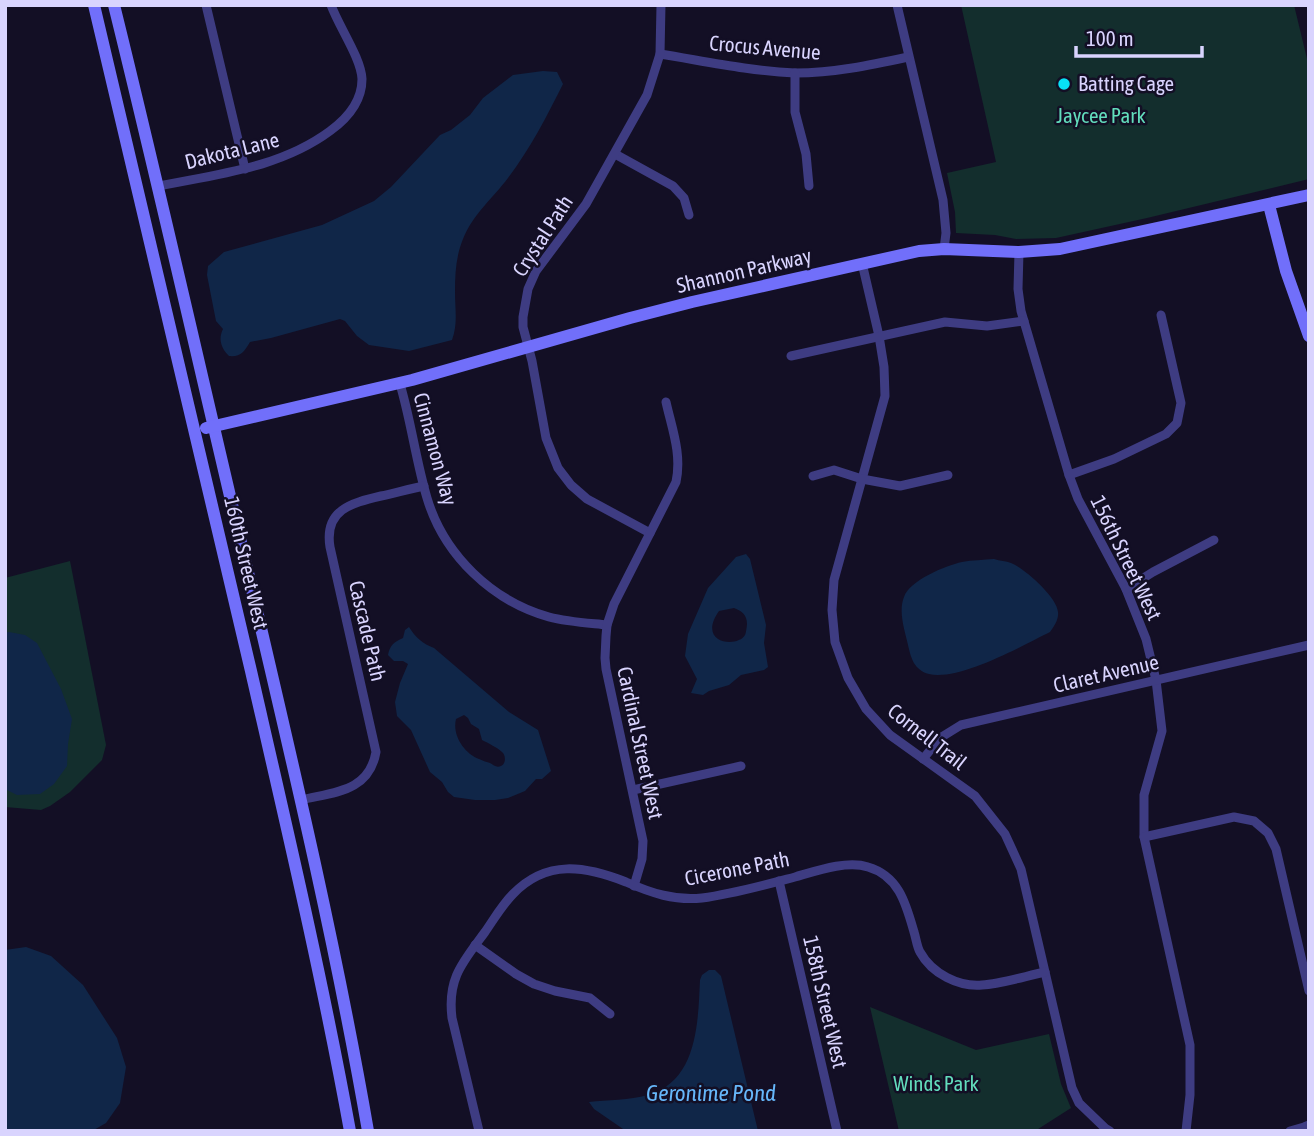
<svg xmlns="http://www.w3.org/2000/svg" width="1314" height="1136" viewBox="0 0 1314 1136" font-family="'Asap Condensed',sans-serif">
	<rect width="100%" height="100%" fill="#130f25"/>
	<!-- green -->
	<g fill="#132e2d">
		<polygon points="961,5 1294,5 1309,67 1309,179 1147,218 1056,238 1016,239 995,235 956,233 955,212 947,173 996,162"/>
		<polygon points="70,561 106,745 102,760 70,792 50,806 41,810 5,807 5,578"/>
		<polygon points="870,1007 976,1050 1049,1034 1061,1084 1071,1108 1035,1131 899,1131"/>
	</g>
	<!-- water -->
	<g fill="#102648" fill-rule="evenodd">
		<path d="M 543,71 L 557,72 L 563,84 C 547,116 530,149 508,178 C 493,198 473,214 463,239 C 456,256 455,273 455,292 C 455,310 458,323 452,340 L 409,351 L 369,345 L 357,336 L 345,321 L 340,319 L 271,338 L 250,342 C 244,352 241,357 229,356 C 221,348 218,339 223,329 L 216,321 L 207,275 L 208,266 L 224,252 L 322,225 L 374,201 L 391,187 L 440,135 L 451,130 L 470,115 L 483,98 L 513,75 Z"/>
		<path d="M 746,554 L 750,559 L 766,625 L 764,643 L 768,667 L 764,670 L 741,675 L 729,685 L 709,691 L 703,695 L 691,693 L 697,679 L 685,656 L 688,634 L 708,588 L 736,557 ZM 734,608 C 742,611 747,615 747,624 C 747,625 746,634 745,635 C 738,648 696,644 719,611 Z"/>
		<path d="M 994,559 C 1000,561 1006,561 1011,563 C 1024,568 1057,597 1058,612 C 1059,619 1054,627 1050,632 C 1022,646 959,681 929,674 C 914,670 911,658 908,645 C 905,631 898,612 904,597 C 910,580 945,566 962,562 C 972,560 984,560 994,559 Z"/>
		<path d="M 409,627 C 415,637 423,644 434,648 L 509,712 L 538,730 L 551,771 L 542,779 L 536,779 L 525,791 L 508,798 L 495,800 L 475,800 L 454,797 L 448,792 L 442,782 L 430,772 L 411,730 L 397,716 L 395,702 L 400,683 L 408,664 L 403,661 L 394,661 L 388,655 C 390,645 394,642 403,638 L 405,630 ZM 464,715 L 468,718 L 471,724 L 479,729 L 482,740 C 488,743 498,748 502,752 C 506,755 506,764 501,766 C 496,768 494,765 490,763 C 487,762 483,761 479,759 C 464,753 452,735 456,719 Z"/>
		<polygon points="9,632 25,635 37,643 61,689 72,719 68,744 67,766 54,784 40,794 17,795 5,789 5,633"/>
		<polygon points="26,947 51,956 83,985 117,1038 126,1067 120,1103 106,1123 92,1131 5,1130 5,950"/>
		<path d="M 709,970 L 715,970 L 721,976 L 758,1131 L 626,1131 L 594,1109 L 589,1102 C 608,1100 629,1100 648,1095 C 698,1081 698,1021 700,980 L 702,975 Z"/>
	</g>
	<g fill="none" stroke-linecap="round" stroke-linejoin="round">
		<!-- street -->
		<g stroke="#3e3c82" stroke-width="9">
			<polyline points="206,5 245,169"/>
			<polyline points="897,5 943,200 946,233 944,249"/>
			<path d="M 660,54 C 704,61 750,71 795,73 C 834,73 871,65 908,57"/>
			<polyline points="795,73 795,112 806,154 809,186"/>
			<polyline points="615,154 673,186 684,198 689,215"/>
			<path d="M 159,186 C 218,174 280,168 330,131 C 348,118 362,102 362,79 C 361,58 339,27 331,5"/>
			<polyline points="1019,252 1018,289 1021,311 1069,475 1078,499 1126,589 1146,639 1156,680 1162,731 1144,795 1144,837 1190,1045 1190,1095 1186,1131"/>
			<polyline points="862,263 879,336 884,367 885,396 834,580 832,610 835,642 848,678 866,709 890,735 975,796 1005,834 1021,869 1072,1088 1079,1103 1105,1128 1110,1131"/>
			<polyline points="791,356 945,322 987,326 1024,321"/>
			<path d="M 400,384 C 411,421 416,461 427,498 C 444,555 492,601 549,617 C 568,622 588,623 607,625"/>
			<polyline points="1069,475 1114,459 1166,434 1177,423 1181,403 1161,315"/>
			<polyline points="813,476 834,470 862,479 900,486 948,475"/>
			<polyline points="650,533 587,499 571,485 558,468 546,438 532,361 523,327 523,317 528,289 536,271 586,204 647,95 660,54 661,5"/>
			<polyline points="1126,589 1153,572 1214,540"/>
			<polyline points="923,759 940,738 961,725 1309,645"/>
			<polyline points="633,790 741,766"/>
			<path d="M 301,800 C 334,792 369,792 376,752 L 330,547 C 324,510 351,503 381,496 C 395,493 409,489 424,486"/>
			<polyline points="1144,837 1234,817 1254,821 1268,833 1276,849 1309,991"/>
			<polyline points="779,881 837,1131"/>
			<path d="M 634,886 L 642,859 L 643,841 L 606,669 L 605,658 L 606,636 L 607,625 L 614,604 L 676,482 C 682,454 672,429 666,402"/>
			<polyline points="475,945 516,974 534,984 555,991 590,998 610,1014"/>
			<path d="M 479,1131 L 452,1018 C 447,978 463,962 485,932 C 494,919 502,905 513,894 C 547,859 585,866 626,882 C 651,893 675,901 702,898 C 733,894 765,885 795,877 C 816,871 847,860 868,867 C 899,876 906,904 914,932 C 916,938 917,947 920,952 C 932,974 959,987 982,985 C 1001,984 1026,976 1045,972"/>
			<polyline points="1290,1131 1304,1127 1309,1125"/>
		</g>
		<!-- secondary -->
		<g stroke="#716ffa" stroke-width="12">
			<path d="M 94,5 C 147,227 200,449 251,671 C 286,824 322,977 350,1131"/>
			<path d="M 114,5 C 160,191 202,378 246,564 C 290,752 335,940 368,1131"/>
			<polyline points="1269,205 1286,271 1309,336"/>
			<polyline points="206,428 412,380 630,318 692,302 919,251 944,249 1019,252 1060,249 1309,195"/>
		</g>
	</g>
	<!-- markers -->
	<circle fill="#08e1f6" stroke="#130f25" stroke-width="2.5" cx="1064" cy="84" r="7"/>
	<g text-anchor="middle" stroke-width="5" stroke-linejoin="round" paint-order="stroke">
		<!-- street labels -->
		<g font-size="21" fill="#d9d4fe" stroke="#130f25">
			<text transform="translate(765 48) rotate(5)" y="7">Crocus Avenue</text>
			<text transform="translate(232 151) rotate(-14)" y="7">Dakota Lane</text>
			<text transform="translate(543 236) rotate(-57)" y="7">Crystal Path</text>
			<text transform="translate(744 271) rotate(-13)" y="7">Shannon Parkway</text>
			<text transform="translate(435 449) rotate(75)" y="7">Cinnamon Way</text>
			<text transform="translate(1126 558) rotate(64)" y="7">156th Street West</text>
			<text transform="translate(246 563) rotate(77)" y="7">160th Street West</text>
			<text transform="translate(367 631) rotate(77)" y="7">Cascade Path</text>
			<text transform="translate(1106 674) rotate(-13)" y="7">Claret Avenue</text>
			<text transform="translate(927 737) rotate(38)" y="7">Cornell Trail</text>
			<text transform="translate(640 743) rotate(78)" y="7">Cardinal Street West</text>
			<text transform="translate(737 869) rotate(-11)" y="7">Cicerone Path</text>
			<text transform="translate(825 1002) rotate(77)" y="7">158th Street West</text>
		</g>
		<!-- poi labels -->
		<g font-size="21" fill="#d9d4fe" stroke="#130f25" text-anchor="start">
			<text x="1078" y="91">Batting Cage</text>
		</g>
		<!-- park labels -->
		<g font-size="21" fill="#62dcbc" stroke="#130f25">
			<text x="1101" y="123">Jaycee Park</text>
			<text x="936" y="1091">Winds Park</text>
		</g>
		<!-- water labels -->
		<g font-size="23" font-style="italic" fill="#66b7fa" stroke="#130f25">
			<text x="711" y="1101">Geronime Pond</text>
		</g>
	</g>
	<!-- border -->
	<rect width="1314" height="1136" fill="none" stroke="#d9d4fe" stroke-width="14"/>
	<!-- scale -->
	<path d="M1076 46v10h126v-10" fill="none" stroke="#d9d4fe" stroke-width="3.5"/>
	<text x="1086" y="46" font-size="21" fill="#d9d4fe" stroke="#130f25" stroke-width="5" paint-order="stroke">100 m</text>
</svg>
